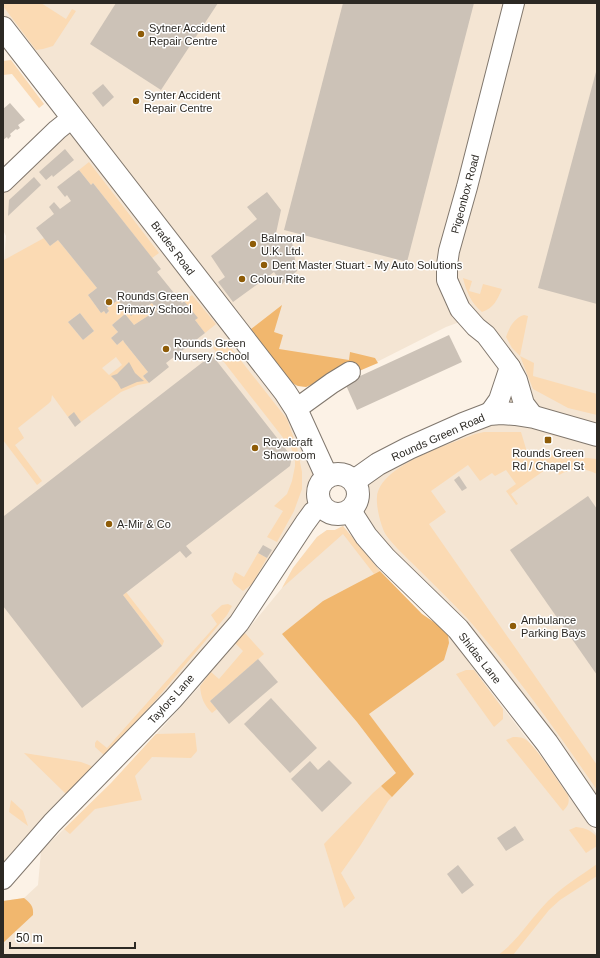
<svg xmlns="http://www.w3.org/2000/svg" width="600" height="958" viewBox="0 0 600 958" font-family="Helvetica,sans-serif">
	<rect width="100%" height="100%" fill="#fcf2e6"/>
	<!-- built -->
	<g fill="#f4e5d3">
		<polygon points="3,3 597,3 597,816 353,507 357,502 359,495 356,484 509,413 510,367 468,319 446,327 359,371 352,364 306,387 298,386 285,392 321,484 319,490 319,501 239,623 3,879 3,274 6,236 3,230 3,182 72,118 3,28"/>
		<polygon points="343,526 380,571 405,597 422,614 441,627 448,635 533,747 597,835 597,955 3,955 3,901 24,898 38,885 41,851 112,783 200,686 233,641 245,633 282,588 293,568 317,537 327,530 335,530"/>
	</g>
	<!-- green -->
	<g fill="#fbdab3" fill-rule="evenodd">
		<polygon points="3,3 41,3 66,19 72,9 76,11 53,46 43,49 36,50 3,6"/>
		<polygon points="11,60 44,104 39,108 12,74 3,75 3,61"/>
		<polygon points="89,162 159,253 152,258 93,183 91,185 79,170"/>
		<path d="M 44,238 L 50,246 L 58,240 L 97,288 L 88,295 L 101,313 L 104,311 L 106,314 L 109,312 L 107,308 L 125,294 L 139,313 L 152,303 L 157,310 L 134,325 L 125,314 L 112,325 L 118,332 L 111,338 L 117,345 L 123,340 L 124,342 L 148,372 L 143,376 L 149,383 L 138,385 L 121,392 L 81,422 L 74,413 L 68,417 L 52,395 L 51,401 L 48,404 L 18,428 L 24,438 L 15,445 L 42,481 L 37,485 L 3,440 L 3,274 L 4,260 ZM 80,313 L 94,331 L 83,340 L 68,322 ZM 116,357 L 122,365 L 109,375 L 102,368 Z"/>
		<path d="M 463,278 L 472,281 L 469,291 L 480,294 L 483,284 L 502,289 C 497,300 494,308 482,312 C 471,303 466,291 463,278 Z"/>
		<polygon points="192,295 216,324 205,333 195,320 197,318 184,301"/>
		<path d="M 524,315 L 528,316 L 520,356 L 534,363 L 533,376 L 597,394 L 597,415 L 568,408 L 533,389 L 520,356 L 512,348 L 506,337 C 509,328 514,318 524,315 Z"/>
		<polygon points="224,339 287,419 297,447 302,472 302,489 294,511 277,542 267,537 283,511 274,506 287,494 292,481 295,466 295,456 291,448 213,348"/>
		<path d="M 484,432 L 521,432 L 527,452 L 597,459 L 597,474 C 584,467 571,468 559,475 L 552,465 L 511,494 L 518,504 L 516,505 L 506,491 L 516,484 L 506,470 L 495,476 L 492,473 L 480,481 L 468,465 L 431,491 L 446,512 L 429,524 L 597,765 L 597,790 C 556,730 514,672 467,618 C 449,599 430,581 411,562 C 403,554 393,545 386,535 C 381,527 376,507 377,497 C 380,465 448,445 475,434 Z"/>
		<polygon points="343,526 380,571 374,574 343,534 282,588 293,568 317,537 327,530 335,530"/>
		<polygon points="258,553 267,558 252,584 243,591 234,584 232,580 235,572 244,577"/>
		<polygon points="126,592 164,641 162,646 123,595"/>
		<polygon points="228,604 232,606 227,615 155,701 105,756 95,747 95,743 97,740 107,748 217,624 211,615 222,605"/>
		<path d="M 245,633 L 264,654 L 210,701 L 217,709 L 212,713 C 204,705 201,698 200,686 L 211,672 L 219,679 L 243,651 L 233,641 Z"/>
		<polygon points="466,670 474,670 503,709 503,719 494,727 456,674"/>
		<polygon points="195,733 197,751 191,758 152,757 135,776 142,800 95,809 70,834 64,829 111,783 156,734"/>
		<path d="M 513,737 C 517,737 521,737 525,739 C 537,747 558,782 568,795 C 570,803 568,806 563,811 L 506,740 Z"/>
		<polygon points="24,753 81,762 89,765 93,767 66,794"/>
		<polygon points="381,786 392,797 388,801 360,846 341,873 355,898 344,908 324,844 373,793"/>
		<polygon points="11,800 23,811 28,826 9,812"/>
		<path d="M 576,827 C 585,828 591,830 597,837 L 597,846 L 586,853 L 569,830 Z"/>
		<path d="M 597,864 L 597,876 L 560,900 L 549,910 L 513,955 L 498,955 C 517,942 531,918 548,901 C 562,887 580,876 597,864 Z"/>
	</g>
	<!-- forest -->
	<g fill="#f1b76e">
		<polygon points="282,305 274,332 283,335 279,349 349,360 350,352 375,358 378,363 359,371 320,381 306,387 298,386 290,382 251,329"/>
		<polygon points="380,571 422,614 441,627 448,635 449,643 444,660 369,714 414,774 392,797 381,786 396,773 357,722 282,634 323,601"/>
		<path d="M 24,898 C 30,903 34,906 33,915 L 4,942 L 3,951 L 3,901 Z"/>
	</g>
	<!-- building -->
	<g fill="#ccc2b7">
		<polygon points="116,3 218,3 161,90 90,44"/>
		<polygon points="343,3 474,3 407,262 284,230"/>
		<polygon points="597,68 597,304 538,288"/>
		<polygon points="103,84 114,97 103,107 92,93"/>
		<polygon points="10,103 25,120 18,125 20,128 17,130 16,129 10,134 11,136 8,139 7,137 3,140 3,109"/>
		<polygon points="65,149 74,160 53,177 52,175 46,180 39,172"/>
		<polygon points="79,170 91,185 93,183 161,269 157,272 182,303 184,301 198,318 195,320 205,333 166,363 169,367 149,383 143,376 148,372 124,342 123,340 117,345 111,338 118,332 112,325 125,314 134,325 157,310 152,303 147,306 149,309 145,312 143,310 139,313 138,310 131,316 118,300 107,308 109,311 106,314 104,311 101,313 88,295 97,288 58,240 50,246 36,228 54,214 49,207 54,202 60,209 71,201 67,195 65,197 57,187"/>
		<polygon points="34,177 41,185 8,216 9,200"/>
		<polygon points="267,192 281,210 275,238 291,236 297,271 282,284 274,272 233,302 218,282 225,277 211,256 257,219 247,207"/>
		<polygon points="80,313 94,331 83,340 68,322"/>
		<polygon points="449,335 462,362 357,410 345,383"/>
		<polygon points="212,355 292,457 290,466 186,546 192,553 186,558 180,551 123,595 162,646 82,708 3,606 3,532 4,516"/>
		<polygon points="129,362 135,373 144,381 137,382 121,389 117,382 111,376 117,374"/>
		<polygon points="74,412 81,422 75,427 68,417"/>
		<polygon points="459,476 467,488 462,491 454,480"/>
		<polygon points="588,496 597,509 597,675 510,550"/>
		<polygon points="263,545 272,550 267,558 258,553"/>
		<polygon points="258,659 278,682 229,724 210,701"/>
		<polygon points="271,698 317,748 290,773 244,724"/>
		<polygon points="329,760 352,783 322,812 291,779 310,761 318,770"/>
		<polygon points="515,826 524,840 506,851 497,838"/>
		<polygon points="458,865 474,885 462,894 447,874"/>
	</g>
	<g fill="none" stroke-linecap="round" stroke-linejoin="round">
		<!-- minor casing -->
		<g stroke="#80776d" stroke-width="22">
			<g id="minor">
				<polyline points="514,3 467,187 449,251 447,265 447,280 460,309 476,327 486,335 510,367 517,380 524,404 534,417"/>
				<polyline points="3,182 57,130 72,118"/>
				<polyline points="296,409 332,383 350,372"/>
				<polyline points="489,414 499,400 510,367"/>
				<polyline points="3,879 52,823 173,699 239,623 305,523 313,512 322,506"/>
			</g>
		</g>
		<!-- tertiary casing -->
		<g stroke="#80776d" stroke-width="24">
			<g id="tertiary">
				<polyline points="3,28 285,392 296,409 327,477"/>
				<circle cx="338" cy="494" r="20"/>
				<polyline points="354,481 378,464 409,448 463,424 489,414 501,413 515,414 534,417 597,435"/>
				<polyline points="350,511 366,536 385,558 458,629 547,743 597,816"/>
			</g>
		</g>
		<!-- minor -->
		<use href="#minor" stroke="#fff" stroke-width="20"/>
		<!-- tertiary -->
		<use href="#tertiary" stroke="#fff" stroke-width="22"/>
	</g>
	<!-- markers -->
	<g fill="#8e5c08" stroke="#fff" stroke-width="1.5">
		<circle cx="141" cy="34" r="4"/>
		<circle cx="136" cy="101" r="4"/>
		<circle cx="253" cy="244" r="4"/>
		<circle cx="264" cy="265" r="4"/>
		<circle cx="242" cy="279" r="4"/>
		<circle cx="109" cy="302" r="4"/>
		<circle cx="166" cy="349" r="4"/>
		<rect x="544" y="436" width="8" height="8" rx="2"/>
		<circle cx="255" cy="448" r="4"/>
		<circle cx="109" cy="524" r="4"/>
		<circle cx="513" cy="626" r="4"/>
	</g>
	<g text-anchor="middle" stroke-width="3" stroke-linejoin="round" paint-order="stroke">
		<!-- poi labels -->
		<g font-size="11" fill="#2c2924" stroke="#fff" text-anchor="start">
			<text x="149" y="32">Sytner Accident<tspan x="149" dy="13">Repair Centre</tspan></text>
			<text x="144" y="99">Synter Accident<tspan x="144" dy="13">Repair Centre</tspan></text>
			<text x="261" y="242">Balmoral<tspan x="261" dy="13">U.K. Ltd.</tspan></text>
			<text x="272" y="269">Dent Master Stuart - My Auto Solutions</text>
			<text x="250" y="283">Colour Rite</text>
			<text x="117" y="300">Rounds Green<tspan x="117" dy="13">Primary School</tspan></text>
			<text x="174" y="347">Rounds Green<tspan x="174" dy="13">Nursery School</tspan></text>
			<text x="263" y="446">Royalcraft<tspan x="263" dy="13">Showroom</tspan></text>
			<text x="548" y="457" text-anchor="middle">Rounds Green<tspan x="548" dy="13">Rd / Chapel St</tspan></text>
			<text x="117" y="528">A-Mir &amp; Co</text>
			<text x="521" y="624">Ambulance<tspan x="521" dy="13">Parking Bays</tspan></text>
		</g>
		<!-- street labels -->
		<g font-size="11" fill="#2c2924" stroke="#fff">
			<text transform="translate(465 194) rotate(-75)" y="4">Pigeonbox Road</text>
			<text transform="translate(173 248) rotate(53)" y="4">Brades Road</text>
			<text transform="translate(438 437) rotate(-24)" y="4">Rounds Green Road</text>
			<text transform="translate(480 658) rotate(52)" y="4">Shidas Lane</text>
			<text transform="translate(171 699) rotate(-48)" y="4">Taylors Lane</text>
		</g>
	</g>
	<!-- border -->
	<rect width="600" height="958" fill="none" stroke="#2c2924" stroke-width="8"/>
	<!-- scale -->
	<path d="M10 942v6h125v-6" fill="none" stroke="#2c2924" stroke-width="2"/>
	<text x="16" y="942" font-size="12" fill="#2c2924" stroke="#ffffff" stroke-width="3" paint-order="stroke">50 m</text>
</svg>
